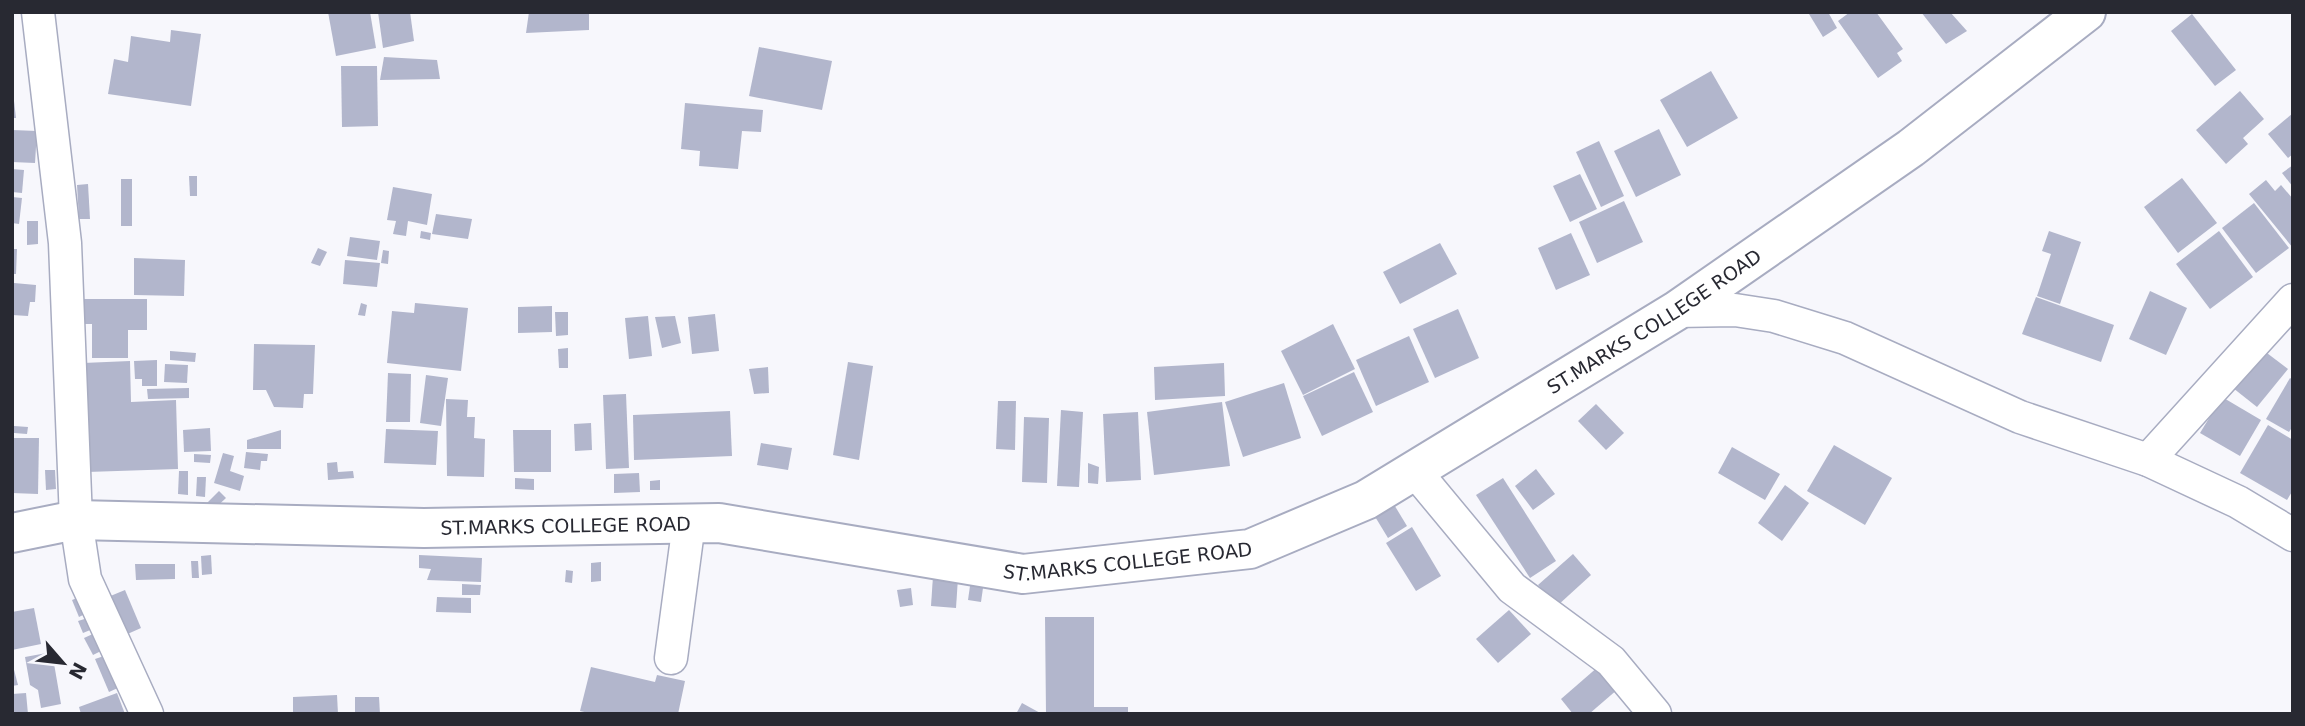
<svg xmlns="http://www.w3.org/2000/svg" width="2305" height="726" viewBox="0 0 2305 726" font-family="'DejaVu Sans',sans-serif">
	<rect width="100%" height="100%" fill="#f7f7fc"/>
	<!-- building -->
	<g fill="#b2b6cc">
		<polygon points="328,12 370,12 376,48 336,56"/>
		<polygon points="378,12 410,12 414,41 383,48"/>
		<polygon points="529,12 589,12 589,30 526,33"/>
		<polygon points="1811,12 1828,12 1837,28 1823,37 1809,14"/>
		<polygon points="1850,12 1876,12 1903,49 1897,53 1902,61 1878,78 1838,21"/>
		<polygon points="1921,12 1950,12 1967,31 1946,44"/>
		<polygon points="2192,14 2236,70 2215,86 2171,31"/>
		<polygon points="171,30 201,34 191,106 108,94 114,59 128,62 131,36 170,42"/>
		<polygon points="759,47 832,61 822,110 749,96"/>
		<polygon points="384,57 437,60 440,79 380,80"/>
		<polygon points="341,66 377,66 378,126 342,127"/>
		<polygon points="1711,71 1738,118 1687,147 1660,100"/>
		<polygon points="2240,91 2264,119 2243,138 2248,144 2226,164 2196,130"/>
		<polygon points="12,101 14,101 16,118 12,118"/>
		<polygon points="685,103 763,110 761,132 742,131 738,169 699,166 700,151 681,149"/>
		<polygon points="2293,113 2293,154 2288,158 2268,134"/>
		<polygon points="1659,129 1681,175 1636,197 1614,151"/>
		<polygon points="12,130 37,131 35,163 12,162"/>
		<polygon points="1599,141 1624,196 1601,207 1576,152"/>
		<polygon points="2293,165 2293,187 2282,173"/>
		<polygon points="12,169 24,170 22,193 12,192"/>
		<polygon points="1580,174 1597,209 1570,222 1553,186"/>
		<polygon points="189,176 197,176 197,196 190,196"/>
		<polygon points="2182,178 2217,223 2178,253 2144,207"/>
		<rect x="121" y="179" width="11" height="47"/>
		<polygon points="2266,180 2275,191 2281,185 2293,199 2293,248 2249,194"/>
		<polygon points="88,184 90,219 79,219 77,185"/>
		<polygon points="393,187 432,194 427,225 408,221 406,236 393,234 396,221 387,220"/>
		<polygon points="12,197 22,198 19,224 12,223"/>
		<polygon points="1624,201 1643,242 1597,263 1579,222"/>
		<polygon points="2254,203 2289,248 2256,273 2222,228"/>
		<polygon points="436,214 472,219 468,239 432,234"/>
		<polygon points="27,221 38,221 38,244 27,245"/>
		<polygon points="421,231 431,233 430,240 420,238"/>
		<polygon points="2049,231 2081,242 2060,304 2037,296 2051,254 2042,251"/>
		<polygon points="2219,231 2253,277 2210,309 2176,264"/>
		<polygon points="1571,233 1590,275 1556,290 1538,248"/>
		<polygon points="350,237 380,241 377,260 347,256"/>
		<polygon points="1440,243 1457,274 1400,304 1383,272"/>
		<polygon points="318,248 327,252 320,266 311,263"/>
		<polygon points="12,249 17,249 16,274 12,274"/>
		<polygon points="383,250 389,251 388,264 381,263"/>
		<polygon points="134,258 185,260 184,296 134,295"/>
		<polygon points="345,260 380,263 377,287 343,284"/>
		<polygon points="14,283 36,285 35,302 30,302 28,316 12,315"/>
		<polygon points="2150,291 2187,308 2166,355 2129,339"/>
		<polygon points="2036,297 2114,325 2101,362 2022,334"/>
		<polygon points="81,299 147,299 147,330 128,330 128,358 92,358 92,324 81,324"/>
		<polygon points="361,303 367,305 365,316 358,315"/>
		<polygon points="415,303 468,308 461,371 387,363 392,311 414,313"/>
		<polygon points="552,306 552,332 518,333 518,307"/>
		<polygon points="1458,309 1479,358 1435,378 1413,329"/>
		<polygon points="555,312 568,312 568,335 556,336"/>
		<polygon points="715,314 719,351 692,354 688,317"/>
		<polygon points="648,316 652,356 629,359 625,318"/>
		<polygon points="675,316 681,343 662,348 655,317"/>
		<polygon points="1333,324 1355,369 1303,395 1281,351"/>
		<polygon points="1409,336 1429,382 1376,406 1356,360"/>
		<polygon points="254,344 315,345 313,394 304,394 303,408 274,407 266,390 253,390"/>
		<polygon points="568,348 568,368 559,368 558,349"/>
		<polygon points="2263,350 2288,369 2257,407 2233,388"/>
		<polygon points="170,351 196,353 195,362 170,360"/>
		<polygon points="157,360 157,386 142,386 142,379 135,379 134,361"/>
		<polygon points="130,361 131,402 176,400 178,469 87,472 83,363"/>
		<polygon points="848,362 873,366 859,460 833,455"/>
		<polygon points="1224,363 1225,396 1155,400 1154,367"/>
		<polygon points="165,364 188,365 187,383 164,382"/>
		<polygon points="768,367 769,393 754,394 749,369"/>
		<polygon points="1354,372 1373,412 1322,436 1303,396"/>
		<polygon points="388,373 411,374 410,422 386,422"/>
		<polygon points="426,375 448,378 441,426 420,423"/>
		<polygon points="2290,378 2293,380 2293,426 2289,432 2266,419"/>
		<polygon points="1284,383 1301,438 1243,457 1225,402"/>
		<polygon points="189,388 189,398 148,399 147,389"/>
		<polygon points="626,394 629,468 606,469 603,395"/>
		<polygon points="2222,397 2261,420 2240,456 2200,433"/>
		<polygon points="446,399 468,400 467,417 475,417 474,438 485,439 484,477 447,476"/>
		<polygon points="998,401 1016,401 1015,450 996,449"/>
		<polygon points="1222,402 1230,466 1154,475 1147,412"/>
		<polygon points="1596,404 1624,433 1606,450 1578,421"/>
		<polygon points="1061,410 1083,412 1079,487 1057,486"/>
		<polygon points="730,411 732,456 634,460 633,415"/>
		<polygon points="1138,412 1141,480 1106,482 1103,414"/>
		<polygon points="1024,417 1049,418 1047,483 1022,482"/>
		<polygon points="591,423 592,450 575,451 574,424"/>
		<polygon points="2268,425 2293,440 2293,490 2287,500 2240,473"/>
		<polygon points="14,426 28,427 27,434 14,433"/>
		<polygon points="210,428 211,451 184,452 183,430"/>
		<polygon points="386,429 438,431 436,465 384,463"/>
		<polygon points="281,430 281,449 247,449 247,440"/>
		<polygon points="513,430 551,430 551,472 514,472"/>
		<polygon points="12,438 39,438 38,494 12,493"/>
		<polygon points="761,443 792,448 788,470 757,465"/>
		<polygon points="1834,445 1892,478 1865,525 1807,491"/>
		<polygon points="1732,447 1780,474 1765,500 1718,473"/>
		<polygon points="246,452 268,454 267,461 261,461 260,470 244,468"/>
		<polygon points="223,453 234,456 230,471 244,476 240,491 214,483"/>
		<polygon points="194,454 211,455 210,463 194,462"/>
		<polygon points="337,462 338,472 353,471 354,478 328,480 327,463"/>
		<polygon points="1088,463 1099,467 1098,484 1088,483"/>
		<polygon points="1536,469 1555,494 1533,510 1515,486"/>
		<polygon points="45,470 55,470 56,489 46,490"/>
		<polygon points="179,471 188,471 188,495 178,494"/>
		<polygon points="639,473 640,492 614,493 614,474"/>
		<polygon points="197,477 206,477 205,497 196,496"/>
		<polygon points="515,478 534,479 534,490 515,489"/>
		<polygon points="1503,478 1556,561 1530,578 1476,495"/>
		<polygon points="660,480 660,490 650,490 650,481"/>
		<polygon points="1785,485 1809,503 1782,541 1758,523"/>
		<polygon points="219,491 226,498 212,511 206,504"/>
		<polygon points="1390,498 1407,526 1388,538 1371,510"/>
		<polygon points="1412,527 1441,576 1416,591 1386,543"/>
		<polygon points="1573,554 1591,575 1557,606 1538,585"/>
		<polygon points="211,555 212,574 202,575 201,556"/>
		<polygon points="419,555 482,558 481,582 427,580 431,569 419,568"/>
		<polygon points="191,561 198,561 199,578 192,578"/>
		<polygon points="601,562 601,581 591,582 591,563"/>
		<polygon points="135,564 175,564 175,579 136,580"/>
		<polygon points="566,570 573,571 572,583 565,582"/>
		<polygon points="933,576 958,578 956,608 931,606"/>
		<polygon points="971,579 984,581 981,602 968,600"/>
		<polygon points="462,584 481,585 480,595 462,595"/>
		<polygon points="911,588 913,605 900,607 897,590"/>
		<polygon points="125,590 141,628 123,636 108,597"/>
		<polygon points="82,596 89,612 79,617 72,600"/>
		<polygon points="437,597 471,598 471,613 436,612"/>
		<polygon points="34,608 41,644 12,650 12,612"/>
		<polygon points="1509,610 1531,634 1498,663 1476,639"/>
		<polygon points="91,617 95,628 83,633 78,621"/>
		<polygon points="1045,617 1094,617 1094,707 1128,707 1128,714 1046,714"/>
		<polygon points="95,633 103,650 93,655 84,638"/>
		<polygon points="52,652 61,704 41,708 38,690 30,685 25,657"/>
		<polygon points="107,655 120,687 109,692 95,659"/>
		<polygon points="12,662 18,685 12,686"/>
		<polygon points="1599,666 1618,689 1589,714 1573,714 1561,699"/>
		<polygon points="591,667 655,682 657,675 685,681 678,714 593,714 580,711"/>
		<polygon points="26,693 28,714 12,714 12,694"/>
		<polygon points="117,693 125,714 81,714 79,707"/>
		<polygon points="337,695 338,714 293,714 293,697"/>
		<polygon points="355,697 379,697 380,714 355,714"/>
		<polygon points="1022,703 1042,714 1016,714"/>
	</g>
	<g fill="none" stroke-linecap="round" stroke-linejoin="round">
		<!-- street casing -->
		<g stroke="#a8acc1" stroke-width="35">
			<g id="street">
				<polyline points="38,12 65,243 76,520 85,579 147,714"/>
				<polyline points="1676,311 1735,310 1774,316 1845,338 2020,417 2148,460 2238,502 2293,535"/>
				<polyline points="2148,460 2293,300"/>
				<polyline points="1414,470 1512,588 1611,661 1655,714"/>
				<polyline points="671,658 689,523"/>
			</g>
		</g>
		<!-- secondary casing -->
		<g stroke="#a8acc1" stroke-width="42">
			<g id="secondary">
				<path id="s1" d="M 12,533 L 76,520 L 424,528 L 719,523 L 1023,574 L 1250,549 L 1366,500 L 1676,311 L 1911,148 L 2086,12"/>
			</g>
		</g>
		<!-- street -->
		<use href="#street" stroke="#fff" stroke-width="32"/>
		<!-- secondary -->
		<use href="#secondary" stroke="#fff" stroke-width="38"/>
	</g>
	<g text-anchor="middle" stroke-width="5" stroke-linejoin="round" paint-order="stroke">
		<!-- street labels -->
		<g font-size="19" fill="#282932" stroke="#f7f7fc">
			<text dy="7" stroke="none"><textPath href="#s1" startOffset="1710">ST.MARKS COLLEGE ROAD</textPath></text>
			<text dy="7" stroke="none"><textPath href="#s1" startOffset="555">ST.MARKS COLLEGE ROAD</textPath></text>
			<text dy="7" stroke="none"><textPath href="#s1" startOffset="1122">ST.MARKS COLLEGE ROAD</textPath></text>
		</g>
	</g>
	<!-- border -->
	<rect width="2305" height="726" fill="none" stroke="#282932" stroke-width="28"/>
	<!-- north arrow -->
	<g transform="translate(63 663) rotate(118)" stroke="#f7f7fc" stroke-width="5" paint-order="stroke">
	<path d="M0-5L12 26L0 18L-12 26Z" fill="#282932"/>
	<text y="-10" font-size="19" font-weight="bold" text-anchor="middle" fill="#282932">N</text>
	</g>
</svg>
